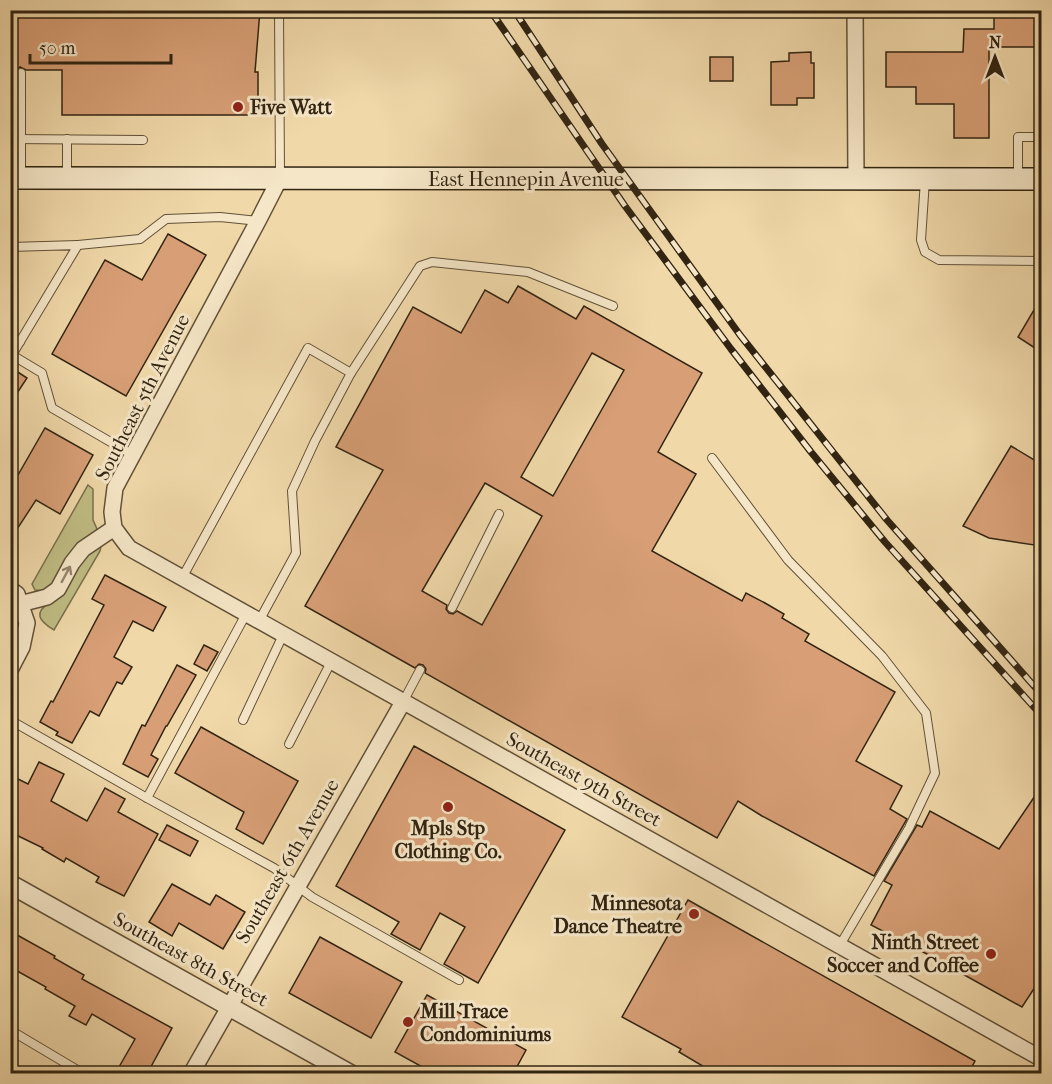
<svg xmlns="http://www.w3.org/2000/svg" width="1052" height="1084" viewBox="0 0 1052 1084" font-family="'IM FELL French Canon',serif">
	<rect width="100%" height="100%" fill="#f0d8a9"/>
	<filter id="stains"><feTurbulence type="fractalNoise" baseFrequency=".00333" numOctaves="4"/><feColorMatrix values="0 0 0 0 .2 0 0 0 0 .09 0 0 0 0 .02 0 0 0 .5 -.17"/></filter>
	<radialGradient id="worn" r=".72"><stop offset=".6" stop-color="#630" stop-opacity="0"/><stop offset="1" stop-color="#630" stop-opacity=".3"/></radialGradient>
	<!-- green -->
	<g fill="#c0bc84" stroke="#78704b" stroke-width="1.5">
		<polygon points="88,485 93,489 93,520 97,529 53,585 45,591 35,590 32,584"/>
		<path d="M 101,546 L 100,551 L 54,630 C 39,621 33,613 50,602 L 87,551 Z"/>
	</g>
	<!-- building -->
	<g fill="#d89f76" stroke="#312412" stroke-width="1.5" fill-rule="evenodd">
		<polygon points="10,10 260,10 255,72 258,72 258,115 62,115 62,70 26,70 20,67 16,70 10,70"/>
		<polygon points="994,10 1041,10 1041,47 989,47 989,138 954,138 954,104 916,104 916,87 886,87 886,52 963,52 964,29 994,29"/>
		<polygon points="811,52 811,63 814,63 814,98 797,98 797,105 771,105 771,62 789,61 789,53"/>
		<rect x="710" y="57" width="23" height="24"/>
		<polygon points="168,234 206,255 126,396 52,354 105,260 142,280"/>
		<path d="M 518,286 L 576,319 L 584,306 L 702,373 L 658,452 L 696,474 L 652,551 L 742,601 L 746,593 L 765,603 L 784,614 L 782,618 L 809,634 L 805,641 L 895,692 L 856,761 L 902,786 L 890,809 L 907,819 L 874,876 L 762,816 L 738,801 L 717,838 L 425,673 L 426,669 L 423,665 L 419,664 L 415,668 L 305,606 L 383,470 L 336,447 L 413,307 L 461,333 L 485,290 L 508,303 ZM 592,353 L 624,370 L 553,496 L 521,477 ZM 485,483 L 542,516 L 482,625 L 457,611 L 453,614 L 449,613 L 446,609 L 447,605 L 422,591 Z"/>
		<polygon points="1041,298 1041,352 1018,337"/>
		<polygon points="10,367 27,378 10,404"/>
		<polygon points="45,428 93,455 60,514 36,500 10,540 10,489"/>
		<polygon points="1011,446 1041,464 1041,546 989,538 963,526"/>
		<polygon points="105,575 166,607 153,631 133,621 114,657 132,667 122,684 117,682 99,716 90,711 72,743 56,735 58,732 40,722 51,701 53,702 104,605 92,599"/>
		<polygon points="204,645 218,652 207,671 194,664"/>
		<polygon points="177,665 196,675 167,726 166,726 151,755 158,759 148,777 123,764 142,725 145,726"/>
		<polygon points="201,727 298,781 263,844 236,829 244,812 175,773"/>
		<polygon points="414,746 565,830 478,983 444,964 465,927 440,913 420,950 391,934 399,922 336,886"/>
		<polygon points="39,762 64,774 51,801 87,821 105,788 125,799 118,812 158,834 124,896 96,882 99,877 66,858 64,862 42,849 43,848 10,832 10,775 28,784"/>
		<polygon points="1041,787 1041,978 1022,1007 925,953 871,925 892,885 884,881 917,825 922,827 930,811 999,849"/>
		<polygon points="167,825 198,841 190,856 159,840"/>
		<polygon points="172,884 210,905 216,895 245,912 223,949 179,923 172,936 149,922"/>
		<polygon points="688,900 975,1061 968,1074 716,1074 679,1052 681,1049 622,1017"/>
		<polygon points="10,931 55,956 54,958 84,975 82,979 172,1028 147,1074 115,1074 135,1039 92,1014 86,1025 69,1016 75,1006 45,989 46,987 10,967"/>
		<polygon points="320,937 402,982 371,1038 289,993"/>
		<polygon points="427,995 526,1050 513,1074 435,1074 395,1052"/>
	</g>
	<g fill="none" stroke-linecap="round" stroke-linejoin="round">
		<!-- service casing -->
		<g stroke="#615138" stroke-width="10">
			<g id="service">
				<polyline points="279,10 280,177"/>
				<polyline points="855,11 950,12"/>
				<polyline points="10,139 143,140"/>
				<polyline points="67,139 67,177"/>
				<polyline points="21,177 21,73"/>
				<polyline points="1018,178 1018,137 1042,137"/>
				<polyline points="925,180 921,240 925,252 939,260 1042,261"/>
				<polyline points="78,245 140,239 166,219 220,217 258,221"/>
				<polyline points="10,247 78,245 12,355 42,373 52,408 133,455"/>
				<polyline points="10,336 20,342"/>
				<polyline points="351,373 420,266 432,262 528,272 613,306"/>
				<polyline points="712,458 788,560 882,656 926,713 935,773 909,828 840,945"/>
				<polyline points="182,578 308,348 351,373 315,441 292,491 296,553 259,621"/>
				<polyline points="452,608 499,514"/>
				<polyline points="403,702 420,670"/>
				<polyline points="10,720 147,798 274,868 312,897 459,980"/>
				<polyline points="243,720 283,635"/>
				<polyline points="289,744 331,662"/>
				<polyline points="147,798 246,614"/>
				<polyline points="10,1030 84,1074"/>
			</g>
		</g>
		<!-- minor casing -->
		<g stroke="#615138" stroke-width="18">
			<g id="minor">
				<polyline points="855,10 856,179"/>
				<path d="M 280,178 L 258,221 L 115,488 L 112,512 L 114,528 L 129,548 C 433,720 738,887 1042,1059"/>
				<polyline points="10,589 17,594 27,623 22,647 10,670"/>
				<polyline points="20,604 47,597 58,589 72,563 83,549 114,528"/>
				<polyline points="191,1074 403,702"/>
			</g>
		</g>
		<!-- tertiary casing -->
		<g stroke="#615138" stroke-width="21">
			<polyline id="tertiary" points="10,884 350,1074"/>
		</g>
		<!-- secondary casing -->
		<g stroke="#312412" stroke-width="24">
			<polyline id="secondary" points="10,178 1042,179"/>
		</g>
		<!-- service -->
		<use href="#service" stroke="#f5e6c7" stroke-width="8"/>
		<!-- minor -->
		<use href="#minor" stroke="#f5e6c7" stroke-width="15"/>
		<!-- tertiary -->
		<use href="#tertiary" stroke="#f5e6c7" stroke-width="18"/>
		<!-- secondary -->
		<use href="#secondary" stroke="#f5e6c7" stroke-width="21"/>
		<!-- rail casing -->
		<g stroke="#312412" stroke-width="7">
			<g id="rail">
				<polyline points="490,10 625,206 731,349 811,452 885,542 1042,716"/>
				<polyline points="514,10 602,144 740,335 887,520 1042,695"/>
			</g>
		</g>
		<!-- rail -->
		<use href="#rail" stroke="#f5e6c7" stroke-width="4.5" stroke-dasharray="14" stroke-linecap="butt"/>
	</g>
	<!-- one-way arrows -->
	<defs><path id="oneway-shaft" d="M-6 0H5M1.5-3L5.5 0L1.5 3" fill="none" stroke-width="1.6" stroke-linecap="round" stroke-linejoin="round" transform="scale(1.5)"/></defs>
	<use stroke="#93856c" href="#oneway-shaft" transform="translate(66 574) rotate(-62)"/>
	<!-- markers -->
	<g fill="#8f2418" stroke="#f5e6c7" stroke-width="2">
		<circle cx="238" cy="107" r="6"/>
		<circle cx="448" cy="807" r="6"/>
		<circle cx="694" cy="914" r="6"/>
		<circle cx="991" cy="954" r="6"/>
		<circle cx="408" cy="1022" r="6"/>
	</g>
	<g text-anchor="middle" stroke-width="6" stroke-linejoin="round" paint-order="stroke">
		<!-- poi labels -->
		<g font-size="20" font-weight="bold" fill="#312412" stroke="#f5e6c7" text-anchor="start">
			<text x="250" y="114">Five Watt</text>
			<text x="448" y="835" text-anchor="middle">Mpls Stp<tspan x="448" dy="23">Clothing Co.</tspan></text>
			<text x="682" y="910" text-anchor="end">Minnesota<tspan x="682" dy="23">Dance Theatre</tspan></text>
			<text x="979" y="949" text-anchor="end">Ninth Street<tspan x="979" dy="23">Soccer and Coffee</tspan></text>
			<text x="420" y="1018">Mill Trace<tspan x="420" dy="23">Condominiums</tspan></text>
		</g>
		<!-- street labels -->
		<g font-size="20" fill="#312412" stroke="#f5e6c7">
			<text x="526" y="186">East Hennepin Avenue</text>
			<text transform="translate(142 397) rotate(-63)" y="7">Southeast 5th Avenue</text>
			<text transform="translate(584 779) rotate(29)" y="7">Southeast 9th Street</text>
			<text transform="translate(287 861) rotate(-60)" y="7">Southeast 6th Avenue</text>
			<text transform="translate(191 959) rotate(29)" y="7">Southeast 8th Street</text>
		</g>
	</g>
	<!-- margin -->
	<rect width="1052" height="1084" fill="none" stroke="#f0d8a9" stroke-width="36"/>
	<rect x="12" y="12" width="1028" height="1060" fill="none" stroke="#312412" stroke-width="3"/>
	<rect x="18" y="18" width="1016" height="1048" fill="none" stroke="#312412" stroke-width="1.5"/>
	<!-- north arrow -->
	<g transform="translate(995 57)" stroke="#f5e6c7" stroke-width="4.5" paint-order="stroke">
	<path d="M0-4.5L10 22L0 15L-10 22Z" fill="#312412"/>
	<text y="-9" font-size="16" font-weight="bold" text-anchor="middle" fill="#312412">N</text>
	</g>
	<!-- scale -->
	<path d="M30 54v9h141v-9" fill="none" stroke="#312412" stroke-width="3"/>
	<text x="39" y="54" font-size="18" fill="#312412" stroke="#f5e6c7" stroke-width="4.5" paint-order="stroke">50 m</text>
	<rect width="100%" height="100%" filter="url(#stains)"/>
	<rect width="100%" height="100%" fill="url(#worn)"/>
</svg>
